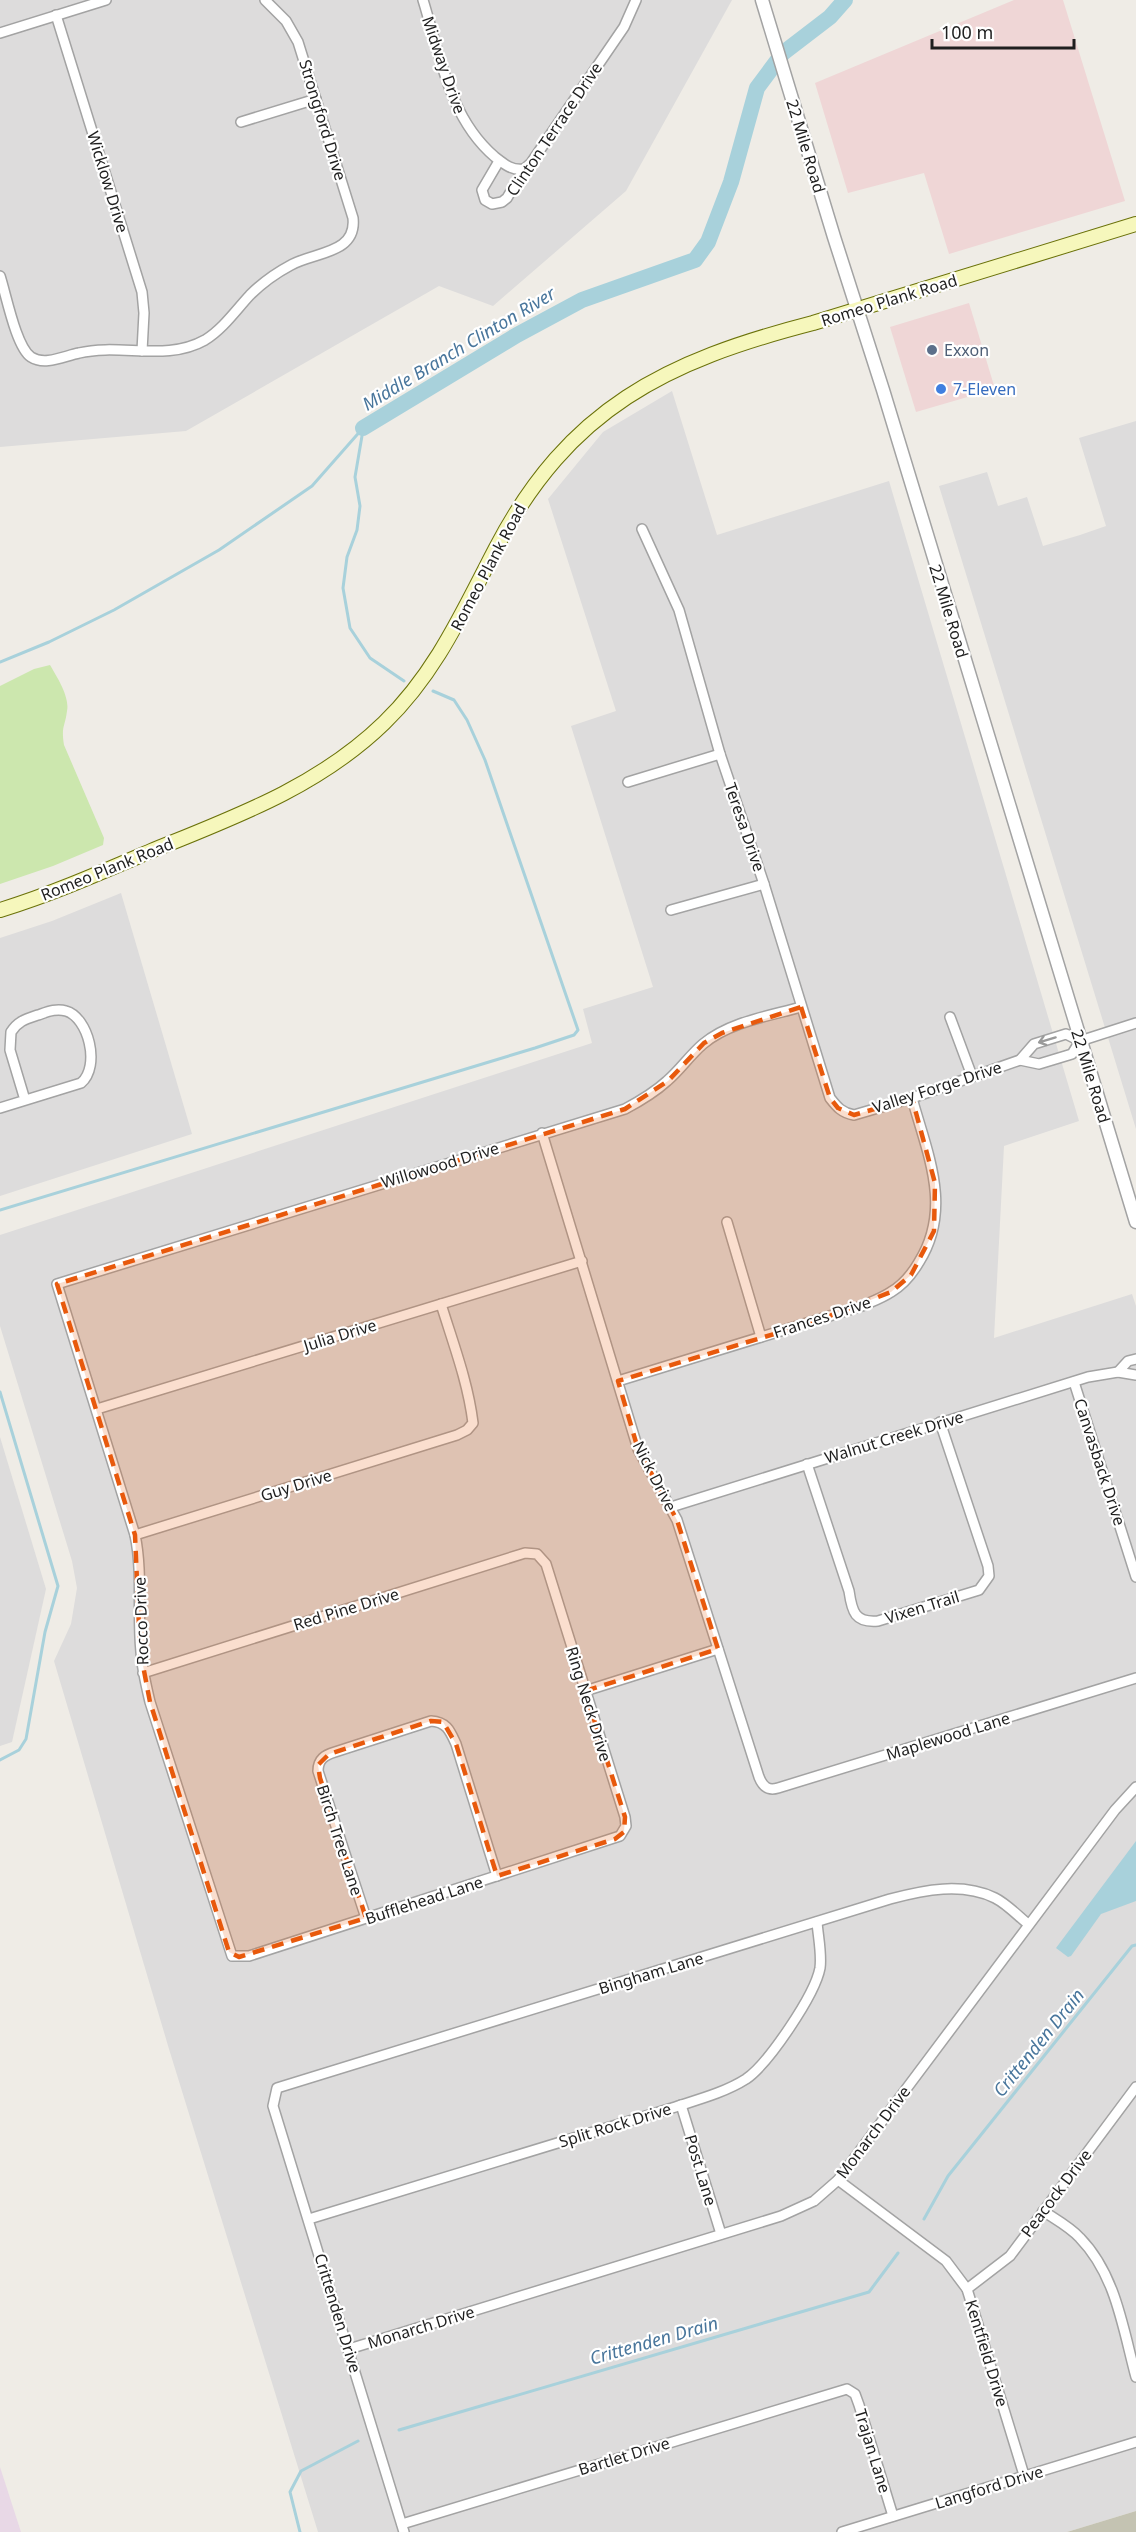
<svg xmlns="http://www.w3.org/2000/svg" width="1136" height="2532" viewBox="0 0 1136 2532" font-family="'Noto Sans',sans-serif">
	<rect width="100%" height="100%" fill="#efece6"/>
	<!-- residential -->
	<g fill="#dddcdc">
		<polygon points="0,0 732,0 626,191 493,306 439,286 186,431 0,447"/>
		<polygon points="672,391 717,535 889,481 1079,1121 1004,1146 994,1338 1132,1294 1136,1306 1136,2511 1067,2532 318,2532 169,2049 54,1661 71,1624 77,1588 72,1561 0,1326 0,1235 592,1043 583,1009 653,987 571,726 616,711 548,499 603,432"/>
		<polygon points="1136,421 1136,1129 939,486 987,472 998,506 1027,497 1043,546 1080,535 1106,526 1079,438"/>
		<polygon points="121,893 192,1134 0,1196 0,938 52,921"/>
		<polygon points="0,1437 46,1589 12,1742 0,1746"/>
	</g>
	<!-- commercial -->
	<g fill="#efd6d6">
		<polygon points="1014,0 1063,0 1125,201 949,254 924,173 848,193 815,83"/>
		<polygon points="969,303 995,389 916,412 890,327"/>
	</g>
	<!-- industrial -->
	<polygon fill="#e8d8e6" points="0,2467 21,2532 0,2532"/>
	<!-- construction -->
	<polygon fill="#c4c3b2" points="1136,2511 1136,2532 1067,2532"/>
	<!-- grass -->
	<path fill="#cce7ae" d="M 50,665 C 57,677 70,697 67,711 C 65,727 61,726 64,745 L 104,838 L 103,845 L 53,866 L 0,884 L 0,686 L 34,669 Z"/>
	<!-- water -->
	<polygon fill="#a8d1db" points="1136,1841 1136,1901 1101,1914 1071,1956 1068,1957 1056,1948"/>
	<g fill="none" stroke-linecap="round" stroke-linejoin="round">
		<!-- stream -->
		<g stroke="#a8d1db" stroke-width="3">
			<polyline points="363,430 355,477 360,506 357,530 347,557 343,588 350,628 370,658 404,681"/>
			<polyline points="0,662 49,642 114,610 219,550 312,486 363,428"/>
			<polyline points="0,1210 535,1048 574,1035 578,1030 485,760 467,720 454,700 433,691"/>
			<polyline points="0,1392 58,1586 45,1632 26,1739 19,1750 0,1760"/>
			<polyline points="924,2219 948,2176 1132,1946 1136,1945"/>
			<polyline points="399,2430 869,2292 898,2253"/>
			<polyline points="300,2532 290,2492 301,2471 358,2441"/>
		</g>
		<!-- river -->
		<polyline stroke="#a8d1db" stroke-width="16" points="363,428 517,335 582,300 695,260 708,242 731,182 757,88 783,53 830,17 845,0"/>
		<!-- minor casing -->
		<g stroke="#a3a3a3" stroke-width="12">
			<g id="minor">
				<path d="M 423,0 C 440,55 449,118 495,157 C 504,164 512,171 524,169"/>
				<polyline points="56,15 142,292 144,313 142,351"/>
				<polyline points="0,33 106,0"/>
				<polyline points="241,122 316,99"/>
				<polyline points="499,161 482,190 485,200 492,204 502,202 507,198 524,169 531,163 624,27 636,0"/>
				<path d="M 0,276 C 6,294 16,347 31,357 C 45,366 64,356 79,353 C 121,343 166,362 205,340 C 223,329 236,310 250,295 C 262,283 276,273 291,265 C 314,252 357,254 353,218 L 298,42 L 286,21 L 265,0"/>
				<path d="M 642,529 L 679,610 L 720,754 L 764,884 L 830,1098 C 837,1107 842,1113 854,1115 L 912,1098 L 1020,1060 L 1034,1044 L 1066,1034 L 1080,1041 L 1136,1023"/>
				<polyline points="628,782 720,754"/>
				<polyline points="671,910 764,884"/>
				<polyline points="950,1017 972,1076"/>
				<polyline points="1020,1060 1039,1064 1072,1054 1080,1041"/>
				<path d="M 0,1108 L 81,1083 C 101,1066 88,1017 66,1011 C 56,1008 47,1012 38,1015 C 26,1019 18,1021 11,1032 L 10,1050 L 25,1100"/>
				<path d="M 542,1133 L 638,1449 L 677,1520 L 759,1777 C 763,1787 768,1791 778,1788 L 1136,1678"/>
				<polyline points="727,1222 761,1337"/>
				<polyline points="1118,1372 1128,1361 1136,1359"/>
				<path d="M 618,1381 L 862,1306 C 871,1302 882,1298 891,1292 C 903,1285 912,1274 919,1262 C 953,1208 927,1153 912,1098"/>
				<polyline points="1074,1382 1136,1577"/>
				<polyline points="97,1409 582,1261"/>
				<path d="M 807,1464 L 849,1591 C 852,1612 855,1623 878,1621 L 979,1590 L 989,1576 L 988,1566 L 940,1422"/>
				<polyline points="671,1507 1088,1377 1118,1372 1136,1375"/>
				<path d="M 135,1535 L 457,1435 L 467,1430 L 473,1423 C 468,1382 453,1343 441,1304"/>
				<path d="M 143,1673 L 525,1553 L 537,1554 L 546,1564 L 625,1817 L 626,1826 L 620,1836 L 249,1956 L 232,1956 L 150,1702 C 146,1685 142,1669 141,1652 C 137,1613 143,1573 135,1535 L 57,1284 L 625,1109 C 640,1101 655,1092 667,1081 C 680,1070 690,1055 703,1044 C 729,1022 769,1016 801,1007"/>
				<polyline points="585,1691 718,1649"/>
				<path d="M 366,1918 L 318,1771 C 318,1759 325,1755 335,1752 L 431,1721 C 447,1722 450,1731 456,1744 L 497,1876"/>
				<polyline points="681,2105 721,2234"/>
				<polyline points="838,2180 946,2261 967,2289 1024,2475"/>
				<path d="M 1043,2211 C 1055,2219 1070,2227 1080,2238 C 1116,2275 1123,2329 1136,2377"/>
				<path d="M 309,2219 L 672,2108 C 696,2100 724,2093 746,2079 C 768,2064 815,1995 820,1968 C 822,1954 818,1936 817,1922"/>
				<polyline points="967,2289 1010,2256 1136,2087"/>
				<polyline points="349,2349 781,2216 814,2201 838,2180 1115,1810 1136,1787"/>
				<polyline points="402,2524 847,2389 855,2394 859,2405 893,2516"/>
				<path d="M 404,2532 L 273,2106 L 277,2088 L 890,1899 C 924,1890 962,1882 995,1898 C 1007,1904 1018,1916 1028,1924"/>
				<polyline points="842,2532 1136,2442"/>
			</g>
		</g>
		<!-- tertiary casing -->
		<g stroke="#a3a3a3" stroke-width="15">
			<polyline id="tertiary" points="762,0 834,237 883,390 1136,1222"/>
		</g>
		<!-- secondary casing -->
		<g stroke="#6b720a" stroke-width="16">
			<path id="secondary" d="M 0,910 C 52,894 102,872 151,851 C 235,817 318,787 384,723 C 436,673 463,611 496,548 C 569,408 666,361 813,323 L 1136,224"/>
		</g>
		<!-- minor -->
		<use href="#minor" stroke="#fff" stroke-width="9"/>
		<!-- tertiary -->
		<use href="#tertiary" stroke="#fff" stroke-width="12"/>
		<!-- secondary -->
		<use href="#secondary" stroke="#f6f7bc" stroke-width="14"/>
	</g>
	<!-- one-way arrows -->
	<defs><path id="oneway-shaft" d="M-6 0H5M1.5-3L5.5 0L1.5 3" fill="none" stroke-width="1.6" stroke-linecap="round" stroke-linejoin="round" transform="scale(1.5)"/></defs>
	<use stroke="#9a9a9a" href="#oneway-shaft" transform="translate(1047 1040) rotate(163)"/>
	<!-- marked area -->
	<path fill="#e8590c" fill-opacity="0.2" stroke="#e8590c" stroke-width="4.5" stroke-dasharray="12 8" stroke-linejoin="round" d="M 801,1007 L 830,1098 L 838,1108 L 854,1115 L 912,1098 L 935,1183 L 934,1231 L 911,1275 L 891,1292 L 814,1322 L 618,1381 L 638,1449 L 677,1520 L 718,1649 L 585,1691 L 625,1817 L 624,1832 L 615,1839 L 497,1876 L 456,1744 L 443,1722 L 431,1721 L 329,1754 L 318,1765 L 320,1778 L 366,1918 L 239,1957 L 229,1952 L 150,1702 L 140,1650 L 135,1535 L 57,1284 L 625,1109 L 668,1081 L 704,1043 L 722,1033 Z"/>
	<!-- markers -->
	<circle fill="#5c6f8a" stroke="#fff" stroke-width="2" cx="932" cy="350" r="6"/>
	<circle fill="#3f7fe0" stroke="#fff" stroke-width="2" cx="941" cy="389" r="6"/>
	<g text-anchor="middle" stroke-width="4.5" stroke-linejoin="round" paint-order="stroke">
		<!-- street labels -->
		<g font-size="16" fill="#1f1f1f" stroke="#fff">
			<text transform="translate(444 65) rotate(71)" y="6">Midway Drive</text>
			<text transform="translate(323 120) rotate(73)" y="6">Strongford Drive</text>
			<text transform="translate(554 129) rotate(-56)" y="6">Clinton Terrace Drive</text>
			<text transform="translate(806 146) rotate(73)" y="6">22 Mile Road</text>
			<text transform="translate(108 182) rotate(73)" y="6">Wicklow Drive</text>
			<text transform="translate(889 300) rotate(-17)" y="6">Romeo Plank Road</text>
			<text transform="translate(488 567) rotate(-62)" y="6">Romeo Plank Road</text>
			<text transform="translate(949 611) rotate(73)" y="6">22 Mile Road</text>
			<text transform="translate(745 827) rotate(71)" y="6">Teresa Drive</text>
			<text transform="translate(107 869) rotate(-22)" y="6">Romeo Plank Road</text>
			<text transform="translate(1091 1076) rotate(73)" y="6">22 Mile Road</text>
			<text transform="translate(937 1087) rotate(-18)" y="6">Valley Forge Drive</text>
			<text transform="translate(440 1165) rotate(-17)" y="6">Willowood Drive</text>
			<text transform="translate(822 1317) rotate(-18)" y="6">Frances Drive</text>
			<text transform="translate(340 1335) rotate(-17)" y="6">Julia Drive</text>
			<text transform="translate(894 1437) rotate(-17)" y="6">Walnut Creek Drive</text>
			<text transform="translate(1100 1462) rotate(72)" y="6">Canvasback Drive</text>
			<text transform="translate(655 1476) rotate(63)" y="6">Nick Drive</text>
			<text transform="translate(296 1485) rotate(-17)" y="6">Guy Drive</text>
			<text transform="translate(922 1607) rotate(-17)" y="6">Vixen Trail</text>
			<text transform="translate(346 1609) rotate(-17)" y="6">Red Pine Drive</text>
			<text transform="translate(141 1621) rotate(-92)" y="6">Rocco Drive</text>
			<text transform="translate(589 1704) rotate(73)" y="6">Ring Neck Drive</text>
			<text transform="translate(948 1736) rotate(-17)" y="6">Maplewood Lane</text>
			<text transform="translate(340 1840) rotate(72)" y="6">Birch Tree Lane</text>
			<text transform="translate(424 1900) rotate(-18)" y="6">Bufflehead Lane</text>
			<text transform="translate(651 1973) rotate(-17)" y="6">Bingham Lane</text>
			<text transform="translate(615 2125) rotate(-17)" y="6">Split Rock Drive</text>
			<text transform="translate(873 2132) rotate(-53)" y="6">Monarch Drive</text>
			<text transform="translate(701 2170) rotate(73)" y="6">Post Lane</text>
			<text transform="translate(1056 2193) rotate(-53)" y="6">Peacock Drive</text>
			<text transform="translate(338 2313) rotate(73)" y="6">Crittenden Drive</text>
			<text transform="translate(421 2327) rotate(-17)" y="6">Monarch Drive</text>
			<text transform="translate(987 2353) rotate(73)" y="6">Kentfield Drive</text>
			<text transform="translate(873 2451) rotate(73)" y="6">Trajan Lane</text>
			<text transform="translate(624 2456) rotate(-17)" y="6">Bartlet Drive</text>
			<text transform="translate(989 2487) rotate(-17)" y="6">Langford Drive</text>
		</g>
		<!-- service labels -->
		<g font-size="16" fill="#4e5e75" stroke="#fff" text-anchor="start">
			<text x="944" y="356">Exxon</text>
		</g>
		<!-- shop labels -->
		<g font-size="16" fill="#366cbe" stroke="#fff" text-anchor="start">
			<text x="953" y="395">7-Eleven</text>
		</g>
		<!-- water labels -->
		<g font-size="18" font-style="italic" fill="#49769c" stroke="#fff">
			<text transform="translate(459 349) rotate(-31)" y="6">Middle Branch Clinton River</text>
			<text transform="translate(1039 2043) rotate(-51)" y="6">Crittenden Drain</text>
			<text transform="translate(654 2341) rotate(-16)" y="6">Crittenden Drain</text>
		</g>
	</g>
	<!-- scale -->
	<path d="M932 39v9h142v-9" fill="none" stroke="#1f1f1f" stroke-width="3"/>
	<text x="941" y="39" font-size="18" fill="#1f1f1f" stroke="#ffffff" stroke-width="4.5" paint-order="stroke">100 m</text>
</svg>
